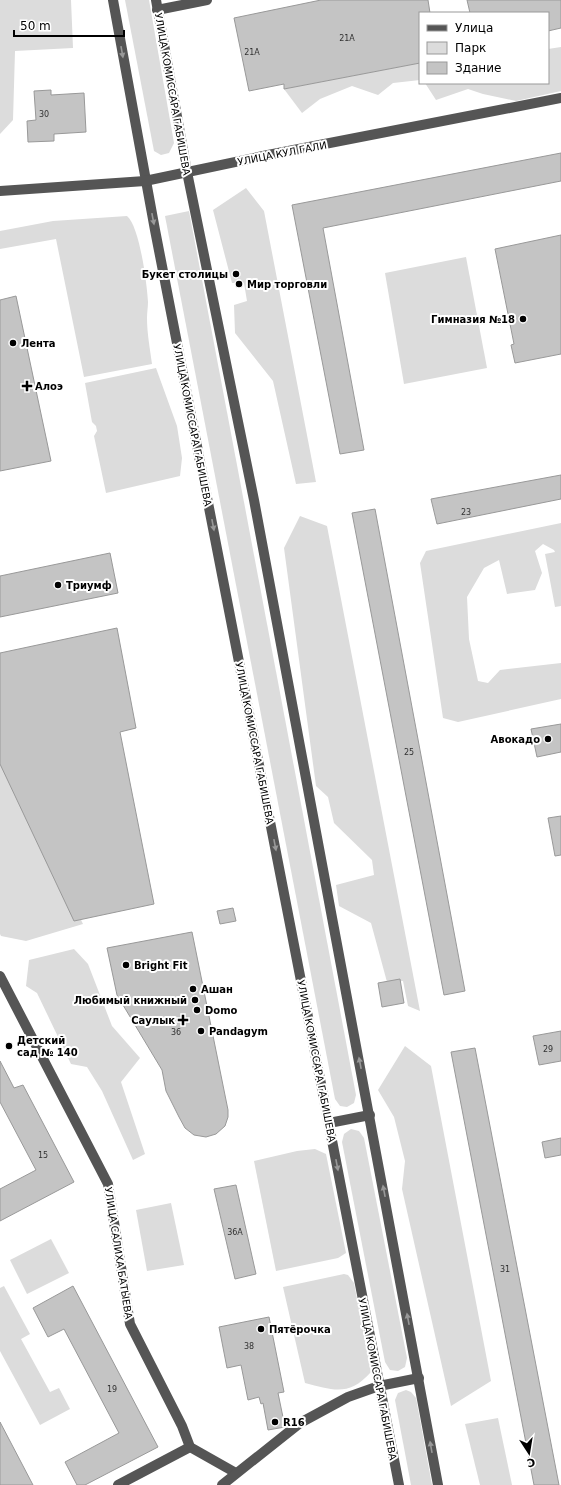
<svg xmlns="http://www.w3.org/2000/svg" width="561" height="1485" viewBox="0 0 561 1485" font-family="'DejaVu Sans',sans-serif">
	<rect width="100%" height="100%" fill="#fff"/>
	<!-- green -->
	<g fill="#dcdcdc">
		<polygon points="0,0 71,0 73,48 15,51 13,120 0,134"/>
		<polygon points="125,0 149,0 174,143 169,153 161,155 154,151"/>
		<polygon points="561,47 561,91 516,101 483,94 468,89 436,100 425,83 548,83 548,49"/>
		<polygon points="420,63 420,80 393,83 378,95 352,86 320,99 302,113 284,89"/>
		<polygon points="246,188 264,211 316,482 296,484 273,381 235,333 234,305 247,301 244,283 232,283 213,210"/>
		<polygon points="189,211 356,1095 354,1103 347,1107 340,1106 335,1099 165,216"/>
		<path d="M 127,216 C 140,227 147,285 148,302 C 148,307 147,312 147,318 C 147,333 150,349 152,364 L 84,377 L 56,239 L 0,249 L 0,231 L 53,221 Z"/>
		<polygon points="466,257 487,368 404,384 385,273"/>
		<polygon points="156,368 177,426 182,458 180,476 106,493 94,436 97,431 96,426 92,422 85,383"/>
		<polygon points="300,516 327,526 420,1011 408,1006 403,981 387,982 371,923 339,906 336,885 374,875 372,860 334,823 328,797 316,786 284,548"/>
		<polygon points="561,523 561,606 555,607 545,554 555,552 554,550 543,544 535,551 542,573 535,590 507,594 499,560 484,568 467,597 469,639 478,681 488,683 500,670 561,663 561,699 458,722 443,718 420,563 426,551"/>
		<polygon points="0,753 83,924 26,941 1,936 0,934"/>
		<polygon points="74,949 88,964 112,1026 140,1058 121,1082 145,1154 133,1160 102,1091 87,1067 71,1064 37,993 26,986 29,960"/>
		<polygon points="405,1046 431,1066 491,1381 451,1406 402,1189 405,1161 394,1117 378,1090"/>
		<polygon points="351,1129 359,1131 364,1138 407,1358 405,1367 398,1371 390,1370 385,1362 342,1142 344,1134"/>
		<polygon points="315,1149 326,1154 346,1253 338,1258 276,1271 254,1161 297,1151"/>
		<polygon points="171,1203 184,1265 147,1271 136,1210"/>
		<polygon points="51,1239 69,1273 27,1294 10,1260"/>
		<path d="M 344,1274 L 348,1275 L 354,1283 L 371,1372 C 349,1397 333,1390 305,1383 L 283,1287 Z"/>
		<polygon points="4,1286 30,1334 21,1339 50,1392 59,1388 70,1409 40,1425 0,1351 0,1288"/>
		<polygon points="406,1390 411,1392 416,1398 432,1485 411,1485 395,1400 398,1393"/>
		<polygon points="498,1418 512,1485 480,1485 465,1424"/>
	</g>
	<!-- building -->
	<g fill="#c4c4c4" stroke="#999">
		<polygon points="321,0 428,0 430,13 420,13 420,63 284,89 284,84 249,91 234,18"/>
		<polygon points="467,0 561,0 561,28 548,31 548,13 470,13"/>
		<polygon points="51,90 51,95 84,93 86,132 54,134 54,141 28,142 27,121 36,120 34,91"/>
		<polygon points="561,153 561,181 323,228 364,450 340,454 292,205"/>
		<polygon points="561,235 561,354 515,363 511,345 514,344 495,249"/>
		<polygon points="16,296 51,461 0,471 0,300"/>
		<polygon points="561,475 561,499 437,524 431,499"/>
		<polygon points="375,509 465,991 444,995 352,513"/>
		<polygon points="110,553 118,593 0,617 0,576"/>
		<polygon points="117,628 136,728 120,732 154,904 74,921 0,764 0,653"/>
		<polygon points="561,724 561,752 537,757 531,729"/>
		<polygon points="561,816 561,855 555,856 548,818"/>
		<polygon points="233,908 236,921 220,924 217,911"/>
		<polygon points="192,932 228,1110 228,1117 225,1126 216,1134 206,1137 194,1135 185,1128 179,1117 166,1091 162,1070 117,995 107,948"/>
		<polygon points="400,979 404,1003 382,1007 378,983"/>
		<polygon points="561,1031 561,1061 539,1065 533,1036"/>
		<polygon points="475,1048 559,1485 534,1485 451,1052"/>
		<polygon points="0,1061 14,1088 23,1085 74,1182 0,1221 0,1189 36,1170 0,1102"/>
		<polygon points="561,1138 561,1155 545,1158 542,1142"/>
		<polygon points="236,1185 256,1274 235,1279 214,1189"/>
		<polygon points="73,1286 158,1447 85,1485 77,1485 65,1462 119,1433 64,1329 48,1337 33,1308"/>
		<polygon points="269,1317 284,1392 278,1393 285,1427 268,1430 263,1403 261,1404 259,1397 248,1400 241,1365 227,1368 219,1327"/>
		<polygon points="0,1422 33,1485 0,1485"/>
	</g>
	<g fill="none" stroke-linecap="round" stroke-linejoin="round">
		<!-- minor -->
		<g stroke="#555" stroke-width="10">
			<polyline points="113,0 155,230 399,1485"/>
			<polyline points="156,0 187,172 254,500 438,1485"/>
			<polyline points="157,10 207,0"/>
			<polyline points="0,191 145,181 268,155 561,98"/>
			<polyline points="0,976 108,1184 130,1324 182,1426 190,1447 236,1473"/>
			<polyline points="329,1123 370,1115"/>
			<polyline points="118,1485 190,1447"/>
			<polyline points="222,1485 300,1423 348,1397 379,1386 419,1378"/>
		</g>
	</g>
	<!-- one-way arrows -->
	<defs><path id="oneway-solid" d="M-6-.8H1V-3.2L6.5 0L1 3.2V.8H-6Z"/></defs>
	<g fill="#999">
		<use href="#oneway-solid" transform="translate(122 52) rotate(80)"/>
		<use href="#oneway-solid" transform="translate(153 219) rotate(79)"/>
		<use href="#oneway-solid" transform="translate(213 525) rotate(79)"/>
		<use href="#oneway-solid" transform="translate(275 845) rotate(79)"/>
		<use href="#oneway-solid" transform="translate(360 1063) rotate(-101)"/>
		<use href="#oneway-solid" transform="translate(337 1165) rotate(79)"/>
		<use href="#oneway-solid" transform="translate(384 1191) rotate(-101)"/>
		<use href="#oneway-solid" transform="translate(408 1319) rotate(-101)"/>
		<use href="#oneway-solid" transform="translate(431 1447) rotate(-100)"/>
	</g>
	<!-- markers -->
	<g fill="#000" stroke="#fff" stroke-width="1.5">
		<circle cx="236" cy="274" r="4"/>
		<circle cx="239" cy="284" r="4"/>
		<circle cx="523" cy="319" r="4"/>
		<circle cx="13" cy="343" r="4"/>
		<path d="M25 380h4v4h4v4h-4v4h-4v-4h-4v-4h4z"/>
		<circle cx="58" cy="585" r="4"/>
		<circle cx="548" cy="739" r="4"/>
		<circle cx="126" cy="965" r="4"/>
		<circle cx="193" cy="989" r="4"/>
		<circle cx="195" cy="1000" r="4"/>
		<circle cx="197" cy="1010" r="4"/>
		<path d="M181 1014h4v4h4v4h-4v4h-4v-4h-4v-4h4z"/>
		<circle cx="201" cy="1031" r="4"/>
		<circle cx="9" cy="1046" r="4"/>
		<circle cx="261" cy="1329" r="4"/>
		<circle cx="275" cy="1422" r="4"/>
	</g>
	<g text-anchor="middle" stroke-width="4" stroke-linejoin="round" paint-order="stroke">
		<!-- number labels -->
		<g font-size="8" fill="#313131">
			<text x="347" y="41">21А</text>
			<text x="252" y="55">21А</text>
			<text x="44" y="117">30</text>
			<text x="466" y="515">23</text>
			<text x="409" y="755">25</text>
			<text x="176" y="1035">36</text>
			<text x="548" y="1052">29</text>
			<text x="43" y="1158">15</text>
			<text x="235" y="1235">36А</text>
			<text x="505" y="1272">31</text>
			<text x="249" y="1349">38</text>
			<text x="112" y="1392">19</text>
		</g>
		<!-- street labels -->
		<g font-size="10" fill="#000" stroke="#fff">
			<text transform="translate(173 94) rotate(80)" y="4">УЛИЦА КОМИССАРА ГАБИШЕВА</text>
			<text transform="translate(282 153) rotate(-11)" y="4">УЛИЦА КУЛ ГАЛИ</text>
			<text transform="translate(193 425) rotate(79)" y="4">УЛИЦА КОМИССАРА ГАБИШЕВА</text>
			<text transform="translate(255 743) rotate(79)" y="4">УЛИЦА КОМИССАРА ГАБИШЕВА</text>
			<text transform="translate(317 1061) rotate(79)" y="4">УЛИЦА КОМИССАРА ГАБИШЕВА</text>
			<text transform="translate(119 1253) rotate(81)" y="4">УЛИЦА САЛИХА БАТЫЕВА</text>
			<text transform="translate(378 1379) rotate(79)" y="4">УЛИЦА КОМИССАРА ГАБИШЕВА</text>
		</g>
		<!-- poi labels -->
		<g font-size="10" font-weight="bold" fill="#000" stroke="#fff" text-anchor="start">
			<text x="228" y="278" text-anchor="end">Букет столицы</text>
			<text x="247" y="288">Мир торговли</text>
			<text x="515" y="323" text-anchor="end">Гимназия №18</text>
			<text x="21" y="347">Лента</text>
			<text x="35" y="390">Алоэ</text>
			<text x="66" y="589">Триумф</text>
			<text x="540" y="743" text-anchor="end">Авокадо</text>
			<text x="134" y="969">Bright Fit</text>
			<text x="201" y="993">Ашан</text>
			<text x="187" y="1004" text-anchor="end">Любимый книжный</text>
			<text x="205" y="1014">Domo</text>
			<text x="175" y="1024" text-anchor="end">Саулык</text>
			<text x="209" y="1035">Pandagym</text>
			<text x="17" y="1044">Детский<tspan x="17" dy="12">сад № 140</tspan></text>
			<text x="269" y="1333">Пятёрочка</text>
			<text x="283" y="1426">R16</text>
		</g>
	</g>
	<!-- legend -->
	<rect x="419" y="12" width="130" height="72" fill="#ffffff" stroke="#999999"/>
	<rect x="427" y="25" width="20" height="6" fill="#555555" stroke="#999999"/>
	<text x="455" y="32" font-size="12" fill="#000000">Улица</text>
	<rect x="427" y="42" width="20" height="12" fill="#dcdcdc" stroke="#999999"/>
	<text x="455" y="52" font-size="12" fill="#000000">Парк</text>
	<rect x="427" y="62" width="20" height="12" fill="#c4c4c4" stroke="#999999"/>
	<text x="455" y="72" font-size="12" fill="#000000">Здание</text>
	<!-- north arrow -->
	<g transform="translate(529 1453) rotate(168)" stroke="#ffffff" stroke-width="3" paint-order="stroke">
	<path d="M0-3L7 15L0 10L-7 15Z" fill="#000000"/>
	<text y="-6" font-size="11" font-weight="bold" text-anchor="middle" fill="#000000">С</text>
	</g>
	<!-- scale -->
	<path d="M14 30v6h110v-6" fill="none" stroke="#000000" stroke-width="2"/>
	<text x="20" y="30" font-size="12" fill="#000000" stroke="#ffffff" stroke-width="3" paint-order="stroke">50 m</text>
</svg>
